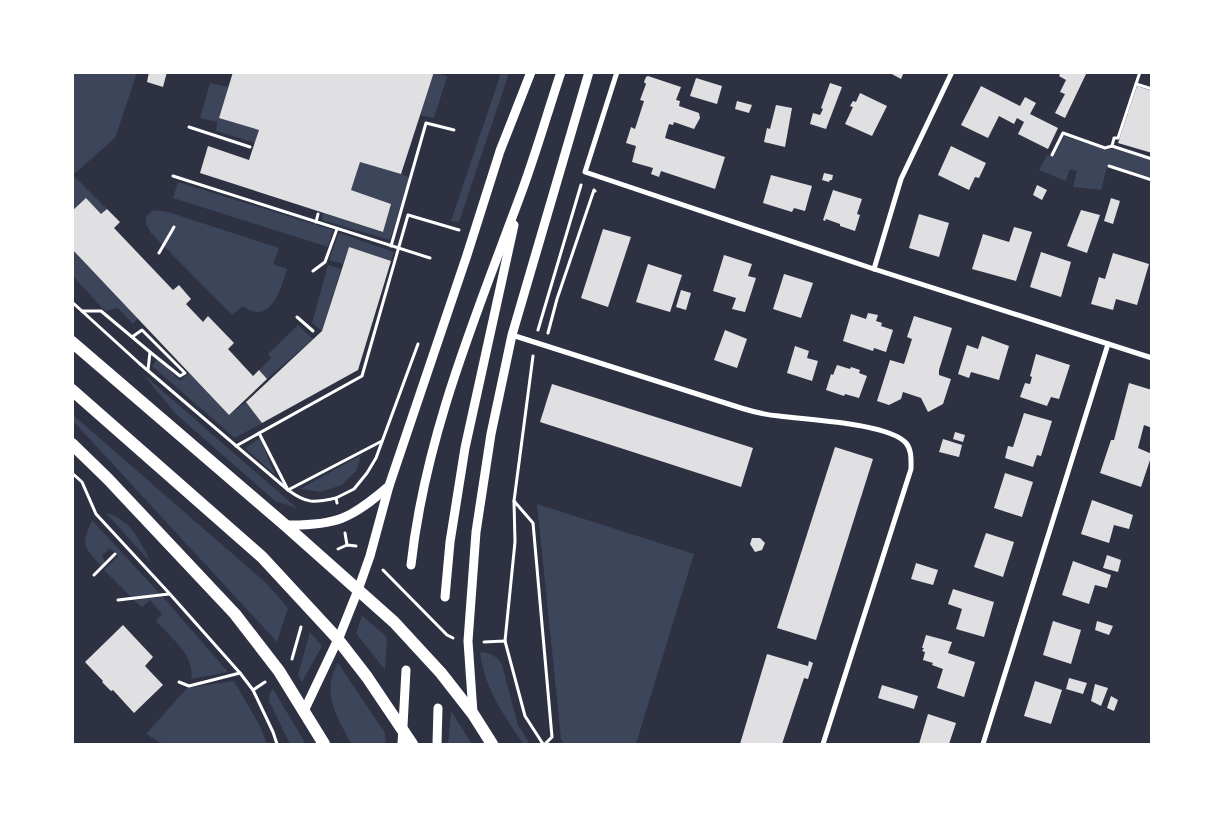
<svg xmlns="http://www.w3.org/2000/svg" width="1224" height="817" viewBox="0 0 1224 817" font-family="Merriweather,serif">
	<rect width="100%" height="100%" fill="#2d3142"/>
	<!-- green -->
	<g fill="#3c4559">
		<polygon points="72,73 137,73 115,138 73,175 107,209 101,214 86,198 73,211"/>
		<polygon points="434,73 439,73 447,77 434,118 420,115"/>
		<polygon points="501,73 509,73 459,222 451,221"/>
		<polygon points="210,83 229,87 219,117 259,130 255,143 216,131 217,122 200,118"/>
		<polygon points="1064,136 1106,150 1115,148 1151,160 1151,178 1108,164 1101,190 1073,187 1077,171 1070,169 1066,181 1039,170 1047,155 1053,157"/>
		<polygon points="360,162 401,174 410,178 390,240 322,220 323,213 383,232 391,204 351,190"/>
		<polygon points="178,182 333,230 328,247 173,198"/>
		<path d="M 153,210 L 168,212 L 279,248 L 273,264 L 287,269 C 281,288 271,327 243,306 L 232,315 L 151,233 L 146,224 L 146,217 Z"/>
		<polygon points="339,233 394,252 391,261 349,248 343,264 329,260"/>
		<polygon points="73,249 138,318 133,324 118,308 105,311 73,276"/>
		<polygon points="328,265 341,269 322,331 312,323"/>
		<polygon points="298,325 313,339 267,379 259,370 271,358 268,354"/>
		<polygon points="158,358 180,381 189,373 229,415 246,402 262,423 235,438 152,366"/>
		<polygon points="142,373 297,508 275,501 176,414"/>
		<polygon points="73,415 266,583 288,608 277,642 73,421"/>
		<polygon points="260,438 275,475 245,448"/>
		<polygon points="361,455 356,471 342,485 321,492 300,489"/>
		<polygon points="537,504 694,554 636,744 564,744 561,739"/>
		<path d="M 106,513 C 132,520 140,541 151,563 Z"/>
		<path d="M 92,520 L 160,594 L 131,597 L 104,570 L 118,556 L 110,548 L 102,556 L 105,561 L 101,566 C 83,545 81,546 92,520 Z"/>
		<path d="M 163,597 L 228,672 L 191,679 C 196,656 170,637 156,621 L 162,614 L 150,600 L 142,607 L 134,600 Z"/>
		<polygon points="362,616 387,637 385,670 356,633"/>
		<polygon points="310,632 322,646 302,682 298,675"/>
		<path d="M 480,652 C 491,653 497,656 502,665 L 518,725 L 530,744 L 523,744 C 504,715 484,688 480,652 Z"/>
		<path d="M 338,663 L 385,733 L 386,744 L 351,744 C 338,717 320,693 338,663 Z"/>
		<polygon points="234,681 260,726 267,744 161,744 161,743 146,734 187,688"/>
		<polygon points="273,689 306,744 290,744 269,701 270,693"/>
		<polygon points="451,711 472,744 448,744"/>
	</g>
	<!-- building -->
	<g fill="#e0e0e3">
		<polygon points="149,72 167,72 163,87 147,82"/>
		<polygon points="233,72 434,72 401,174 360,162 351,190 391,204 383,232 200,173 208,146 249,160 259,130 219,118"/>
		<polygon points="888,72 904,72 901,79"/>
		<polygon points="1061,72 1087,72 1065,118 1055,113 1065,94 1060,92 1066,80 1059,76"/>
		<polygon points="648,76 681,87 676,100 680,101 679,106 699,113 700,118 694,129 674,122 673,125 669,124 665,138 725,157 715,189 661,171 659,177 651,174 653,168 632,162 636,146 626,143 631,127 635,129 644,101 640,100 646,84 644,82 646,77"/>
		<polygon points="696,78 722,86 717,104 690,96"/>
		<polygon points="830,83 842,87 826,129 810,124 813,113 820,115 823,109 821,108"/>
		<polygon points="981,86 1020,106 1025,97 1036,103 1030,114 1058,128 1048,149 1018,134 1024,122 1017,118 1014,124 999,116 988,138 961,125"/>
		<polygon points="1137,86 1152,91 1152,153 1118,143"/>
		<polygon points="860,93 887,106 872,136 845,124 853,107 850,106 853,101 856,102"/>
		<polygon points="737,101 752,105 749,113 735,109"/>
		<polygon points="776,105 792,108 785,147 764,142 767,128 770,129"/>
		<polygon points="951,146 986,163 979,178 975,177 969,190 938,175"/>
		<polygon points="824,173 833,175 832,180 830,180 829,182 822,180"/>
		<polygon points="771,175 812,186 805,211 794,208 792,212 763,203"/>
		<polygon points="1037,185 1047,190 1042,200 1033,195"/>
		<polygon points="833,190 862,199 857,214 860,215 855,231 840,226 840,224 826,219 825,221 823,220"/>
		<polygon points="86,198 101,214 107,209 120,222 114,228 173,290 179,285 191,299 186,304 203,322 208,316 234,343 228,349 253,376 259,370 267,379 229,415 72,249 72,211"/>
		<polygon points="1111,198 1120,201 1113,224 1104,221"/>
		<polygon points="1081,210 1100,215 1087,253 1067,246"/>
		<polygon points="919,214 949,223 939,257 909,248"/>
		<polygon points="1014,227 1032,232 1016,281 972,269 983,234 1009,242"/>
		<polygon points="603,229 631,237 608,307 581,298"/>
		<polygon points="349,247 391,261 358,370 262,423 246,402 322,331"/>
		<polygon points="1041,252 1071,262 1061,297 1030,287"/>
		<polygon points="1113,253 1149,264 1137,305 1116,299 1113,310 1091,304 1099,277 1105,279"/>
		<polygon points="724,255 752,264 748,276 756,278 745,312 732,309 736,298 713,291"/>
		<polygon points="648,264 682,275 670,312 636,302"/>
		<polygon points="784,274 813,283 801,318 773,309"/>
		<polygon points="681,290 691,293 686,310 676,307"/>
		<polygon points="868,313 878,315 876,321 882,323 881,326 893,330 886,352 874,348 873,351 843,341 851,314 866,319"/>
		<polygon points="914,316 952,328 939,370 939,375 951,379 943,404 928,412 921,398 903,392 901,399 889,405 877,401 890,360 904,364 912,339 907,337"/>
		<polygon points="725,330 747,339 737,368 714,360"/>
		<polygon points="982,336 1009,346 999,380 971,372 969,378 958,374 967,345 978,349"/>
		<polygon points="795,346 809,351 807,358 818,361 812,381 787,373"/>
		<polygon points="1036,354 1070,365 1059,399 1051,397 1047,406 1020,397 1025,383 1030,384 1032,377 1030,376"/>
		<polygon points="837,365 850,369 851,367 860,370 859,373 867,376 859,398 845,394 844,396 826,390 831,374 833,375"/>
		<polygon points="1129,383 1152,390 1152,428 1144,425 1138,448 1152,454 1141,487 1100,473 1111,440 1114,440"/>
		<polygon points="552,384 753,448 741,487 540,422"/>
		<polygon points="1024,413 1052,421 1041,456 1037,455 1033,467 1005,458 1008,446 1013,447"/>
		<polygon points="955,432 965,435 963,442 953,439"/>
		<polygon points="943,439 962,445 959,457 939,452"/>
		<polygon points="835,447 873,459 816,640 777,628"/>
		<polygon points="1005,473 1033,482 1022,517 994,508"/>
		<polygon points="1092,500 1133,515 1129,529 1114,525 1109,543 1081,534"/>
		<polygon points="986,533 1014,542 1003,577 974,567"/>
		<polygon points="752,538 760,538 765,543 762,550 755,552 750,544"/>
		<polygon points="1107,555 1121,560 1118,572 1103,568"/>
		<polygon points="1073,561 1111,575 1107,588 1095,585 1089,604 1062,595"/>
		<polygon points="916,563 938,570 933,585 911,579"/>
		<polygon points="953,589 994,602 984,637 956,629 962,609 948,604"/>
		<polygon points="1053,621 1081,630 1071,664 1043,655"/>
		<polygon points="1097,621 1113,626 1109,635 1095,630"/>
		<polygon points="123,625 153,657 145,666 163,685 134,713 113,690 111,691 102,682 103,681 85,662"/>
		<polygon points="926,635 952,642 948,653 975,662 964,697 937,688 943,669 932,665 933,663 923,660 925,652 922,651 924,648 922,648"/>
		<polygon points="767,654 808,666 809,661 813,663 808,679 804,678 782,744 740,744"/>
		<polygon points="1069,678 1087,683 1083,694 1066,689"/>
		<polygon points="1035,681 1062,690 1051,724 1024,716"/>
		<polygon points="1095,684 1108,688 1101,706 1091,701"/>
		<polygon points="882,685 918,696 914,709 878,698"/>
		<polygon points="1111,696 1118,700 1114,711 1107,708"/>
		<polygon points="928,714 956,723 949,744 919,744"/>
	</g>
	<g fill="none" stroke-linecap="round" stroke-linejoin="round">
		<!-- path -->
		<g stroke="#fff" stroke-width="3">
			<polyline points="1140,72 1118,138 1114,138 1112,146 1152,159"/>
			<polyline points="1136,84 1152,89"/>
			<polyline points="189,127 250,147"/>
			<polyline points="1052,155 1063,133 1105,148 1112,146"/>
			<polyline points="1109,166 1152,180"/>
			<polyline points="173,176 430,258"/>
			<polyline points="316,222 318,214"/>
			<polyline points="391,246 426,123 454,130"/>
			<polyline points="159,253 174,227"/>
			<polyline points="313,271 325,262 337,229"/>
			<path d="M 72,302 L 139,363 L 288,490 C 307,504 314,503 336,498 L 337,503"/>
			<polyline points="82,311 101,311 150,352 148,370"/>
			<polyline points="297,317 313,331"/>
			<polyline points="538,330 581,185"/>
			<polyline points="548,333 557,299 594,190 595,191"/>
			<polyline points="132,337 142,330 185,373 180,376 150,352"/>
			<polyline points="259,433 288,490 382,441"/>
			<polyline points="236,446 362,376 408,215 459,230"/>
			<polyline points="72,473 82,482 96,514 169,593 240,673 253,690 273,732 277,744"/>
			<polyline points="336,498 354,489 367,473 376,458 418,344"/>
			<polyline points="514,501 533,523 552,737 545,744"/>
			<polyline points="345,533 347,545"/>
			<polyline points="338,549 347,545 356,546"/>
			<polyline points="383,570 447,635 453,638"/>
			<polyline points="94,575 115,554"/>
			<polyline points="118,600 169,594"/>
			<polyline points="505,641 515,542 514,501 533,356"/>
			<polyline points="484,642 505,641 525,716 543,744"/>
			<polyline points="292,659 301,627"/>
			<polyline points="179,682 189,686 240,673"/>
			<polyline points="253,690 265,682"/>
		</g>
		<!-- minor -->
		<g stroke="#fff" stroke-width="5">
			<polyline points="617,72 585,172 874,269 1152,358"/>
			<polyline points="874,269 901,179 952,72"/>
			<path d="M 512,335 L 741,408 C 754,412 766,415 779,416 C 807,420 888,423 906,443 C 912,450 911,461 911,469 L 823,744"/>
			<polyline points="983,744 1108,344"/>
		</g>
		<!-- tertiary -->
		<g stroke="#fff" stroke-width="9">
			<path d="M 285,525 C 336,526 351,519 389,486"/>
			<path d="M 411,565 C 425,437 475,318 519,199 C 535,157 547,114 561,72"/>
			<polyline points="445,597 450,542 465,448 514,225"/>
			<polyline points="304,711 340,635 358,590 370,556 389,486 467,255 500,151 531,72"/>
			<polyline points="473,713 468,641 476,532 491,434 512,335 589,72"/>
			<polyline points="402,744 406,670"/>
			<polyline points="437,744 438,708"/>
		</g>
		<!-- primary -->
		<g stroke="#fff" stroke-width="12">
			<polyline points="72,342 285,525 394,622 441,673 473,714 492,744"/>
			<polyline points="72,390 262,557 336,637 367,677 412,744"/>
			<polyline points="72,444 108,479 235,614 279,671 324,744"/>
		</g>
	</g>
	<!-- border -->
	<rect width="1224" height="817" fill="none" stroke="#ffffff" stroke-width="148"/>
</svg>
